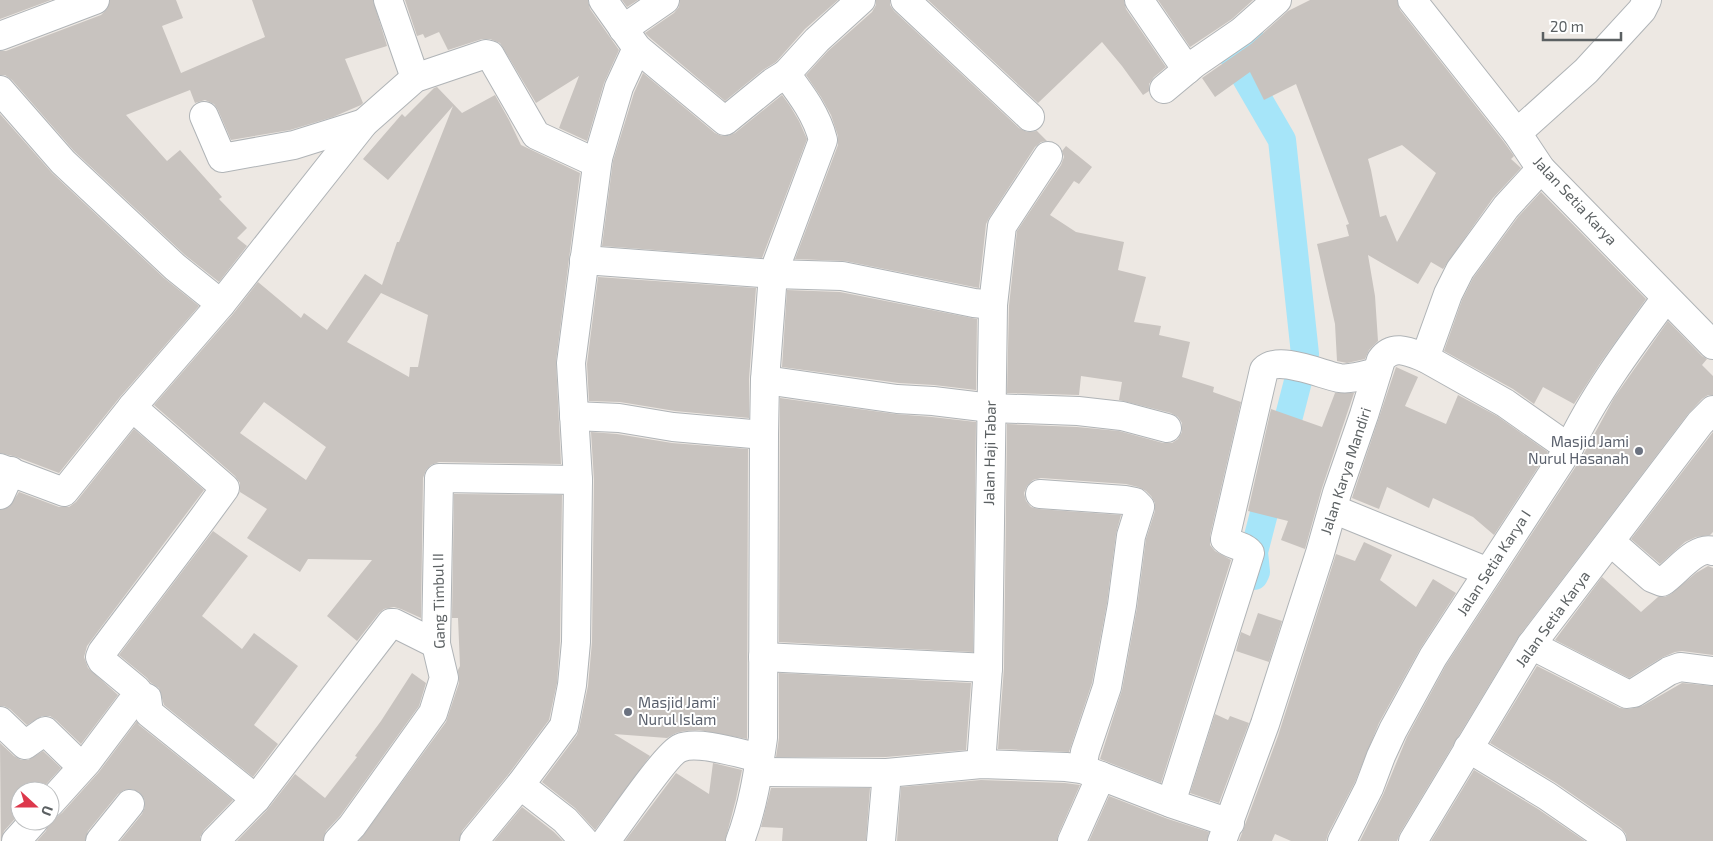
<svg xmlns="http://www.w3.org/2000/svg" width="1713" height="841" viewBox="0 0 1713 841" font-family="'Exo 2',sans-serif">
	<rect width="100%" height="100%" fill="#ede8e3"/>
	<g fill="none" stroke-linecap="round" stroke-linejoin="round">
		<!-- canal -->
		<polyline stroke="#a6e5f9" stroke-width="28" points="1250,28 1228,47 1282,140 1305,354 1254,552 1256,572 1254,576"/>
	</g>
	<!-- building -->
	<g fill="#c8c3bf" fill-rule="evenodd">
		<polygon points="0,0 51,0 0,19"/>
		<polygon points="110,0 176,0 183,18 162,26 181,73 265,37 252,0 373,0 387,46 345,59 363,103 361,105 333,117 290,130 231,140 218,110 214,104 205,100 195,103 190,90 126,115 167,161 180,150 222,197 219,199 247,228 237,238 247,246 219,282 185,255 74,151 12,80 5,75 0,75 0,51 6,51 101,15 107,9"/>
		<polygon points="405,0 588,0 590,9 619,50 604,83 587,141 559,128 579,76 536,103 500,43 490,39 482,39 448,50 439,32 425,38 423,34 417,36"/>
		<polygon points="622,0 638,0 627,7"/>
		<polygon points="680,0 838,0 805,29 776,62 763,70 725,101 649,37 645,33 674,13 679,7"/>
		<polygon points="876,0 890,0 890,5 894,11 1019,128 1027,132 1037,131 1047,141 1041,142 1035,147 989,218 986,224 979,288 845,261 795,259 838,145 838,136 831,115 821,97 806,75 828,51 872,12 876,5"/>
		<polygon points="928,0 1124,0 1126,9 1166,67 1154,77 1149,84 1149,91 1143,95 1122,66 1102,42 1038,103"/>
		<polygon points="1158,0 1253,0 1232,19 1190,47"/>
		<path d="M 1310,0 L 1397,0 L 1400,10 L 1504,142 L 1514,156 L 1511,159 L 1521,168 L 1493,198 L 1443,269 L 1431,262 L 1418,284 L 1368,255 L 1375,296 L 1378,341 L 1369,350 L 1365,359 L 1347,363 L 1337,361 L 1335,324 L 1317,244 L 1349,236 L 1346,225 L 1349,224 L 1296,84 L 1264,100 L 1250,72 L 1215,97 L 1202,78 L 1251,44 L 1288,11 ZM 1402,145 L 1436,173 L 1397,242 L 1386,215 L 1380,217 L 1371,170 L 1368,159 Z"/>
		<polygon points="643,73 715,133 722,136 728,136 735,133 782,95 790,106 799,121 807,139 762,258 602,246 613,161 634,93"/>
		<path d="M 437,87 L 462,113 L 495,95 L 509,120 L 521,145 L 580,173 L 556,361 L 561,464 L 439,462 L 431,465 L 426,470 L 423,478 L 421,618 L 401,609 L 394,607 L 384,609 L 379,613 L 357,641 L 327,616 L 372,560 L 308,559 L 300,572 L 247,538 L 267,509 L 240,492 L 240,483 L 235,476 L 154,405 L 233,314 L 258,282 L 301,318 L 304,313 L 327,330 L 365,274 L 382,285 L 397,242 L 399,242 L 453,106 L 388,180 L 363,159 L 402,114 L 405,117 L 434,88 ZM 381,293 L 428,315 L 418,367 L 410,367 L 409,377 L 347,342 ZM 264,402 L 326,447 L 306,480 L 240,433 Z"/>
		<polygon points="0,114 52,173 164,278 199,306 120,397 59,473 17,457 0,453"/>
		<polygon points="1066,146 1092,167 1079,184 1074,181 1050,215 1076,232 1124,242 1118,270 1146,277 1134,322 1161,326 1159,335 1190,342 1182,377 1214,387 1213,392 1241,402 1210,536 1210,545 1215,551 1231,560 1161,783 1100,759 1122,690 1137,608 1146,539 1155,511 1155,503 1151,496 1146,491 1138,487 1126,484 1041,478 1033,480 1027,486 1024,493 1026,501 1031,507 1038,509 1121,515 1116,534 1107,603 1092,683 1069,752 998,749 1004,668 1007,424 1077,427 1119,431 1163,443 1172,443 1178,439 1182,432 1182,423 1178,417 1171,413 1119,400 1122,382 1081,376 1079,395 1007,393 1009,306 1017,231 1061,165 1064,157 1062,151"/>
		<polygon points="1541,192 1646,299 1601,362 1574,404 1543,387 1534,404 1513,389 1444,351 1462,300 1473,278 1518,217"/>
		<polygon points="598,277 756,288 749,379 749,418 675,411 620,402 589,401 587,364"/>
		<polygon points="787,290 840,292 977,319 976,390 934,385 899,383 782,367"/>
		<polygon points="1668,321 1702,356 1707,359 1702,365 1713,376 1713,395 1708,395 1702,399 1688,414 1519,636 1400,833 1397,841 1360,841 1383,795 1407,737 1446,665 1582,457 1614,398"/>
		<polygon points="1396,367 1418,377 1405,406 1446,424 1458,395 1497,416 1548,452 1494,535 1473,517 1433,498 1429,508 1387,487 1379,509 1352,498"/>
		<polygon points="1335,393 1354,393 1322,488 1305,549 1281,540 1288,521 1248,511 1271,409 1322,427"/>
		<polygon points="780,398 895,414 932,417 976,422 973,652 779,642"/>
		<polygon points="134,429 204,490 87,646 84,657 88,668 118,695 81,744 56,720 50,716 42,716 27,725 10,709 4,706 0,706 0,510 9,507 19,492 59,507 69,507 76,502"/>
		<polygon points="591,432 617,434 672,443 748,449 747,739 699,730 684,731 676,733 667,738 614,734 650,756 595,830 575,808 542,782 577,735 579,729 588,686 592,642 594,480"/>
		<polygon points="1713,432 1713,532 1710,535 1696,537 1685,542 1660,564 1631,539"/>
		<polygon points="454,494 562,495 560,641 557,683 549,720 508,775 462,831 459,841 359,841 446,722 459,683 458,670 460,666 458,618 452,618"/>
		<polygon points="213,531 248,556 202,616 242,649 254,633 298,666 254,725 278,744 253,777 164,705 159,688 150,682 147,678 119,655"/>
		<polygon points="1364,542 1392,555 1380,580 1416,607 1433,579 1456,593 1420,649 1379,723 1355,782 1328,834 1326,841 1291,841 1275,834 1272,841 1239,841 1278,736 1336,554 1355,561"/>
		<polygon points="1708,566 1713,568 1713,655 1682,651 1675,652 1661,658 1629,678 1555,640 1602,577 1641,612 1658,597 1665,597 1671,594 1696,573"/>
		<polygon points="1258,613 1282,621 1269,662 1236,651 1241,632 1250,636"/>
		<polygon points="1537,666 1620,708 1629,709 1642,706 1682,683 1713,686 1713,841 1627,841 1626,834 1621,828 1556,783 1490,743"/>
		<polygon points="412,673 426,683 419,706 340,816 326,831 323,841 237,841 267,810 295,774 325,798 357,757 355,756 381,721"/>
		<polygon points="779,673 971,683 966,750 886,757 776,757 779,738"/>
		<polygon points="1215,714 1228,720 1230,716 1249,723 1219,803 1190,793"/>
		<polygon points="137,721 139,725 233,800 204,830 200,837 200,841 120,841 142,814 145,807 144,798 139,792 132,789 124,790 118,794 88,831 85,841 37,841 46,831 50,818 55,818 62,813 99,772"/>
		<polygon points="0,743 14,756 21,760 28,760 43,751 61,768 40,791 20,791 20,813 4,831 1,841"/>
		<polygon points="713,763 742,770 736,799 725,841 625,841 676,773 709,794"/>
		<polygon points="1474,770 1538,809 1585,841 1431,841"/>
		<polygon points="981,780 1065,783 1080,785 1058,835 1057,841 897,841 901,787"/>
		<polygon points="771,788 870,788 866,841 782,841 783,828 761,827"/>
		<polygon points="1109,796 1168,819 1209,832 1207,841 1089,841"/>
		<polygon points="522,807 554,832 563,841 494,841"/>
	</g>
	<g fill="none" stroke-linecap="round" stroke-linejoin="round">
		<!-- minor casing -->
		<g stroke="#b0b4b7" stroke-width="30">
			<g id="minor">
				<polyline points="388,0 415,78"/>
				<polyline points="603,0 637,48 725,121 773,82 786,74"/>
				<polyline points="905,0 1030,117"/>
				<polyline points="1139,0 1187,70"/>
				<polyline points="1412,0 1517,133 1541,169 1713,345"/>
				<polyline points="623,29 665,0"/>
				<polyline points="0,36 95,0"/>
				<polyline points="1164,89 1194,64 1242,31 1277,0"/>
				<polyline points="0,90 63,162 175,267 221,304"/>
				<polyline points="204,116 222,158 294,145 364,123"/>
				<polyline points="1517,133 1586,71 1642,10 1647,0"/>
				<polyline points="584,260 773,274 842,276 974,303 993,305"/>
				<polyline points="1425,358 1505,403 1569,448"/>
				<polyline points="765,380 897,399 933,401 991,408 1078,411 1122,416 1167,428"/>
				<polyline points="574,416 619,418 673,427 764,435"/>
				<polyline points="0,468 64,492 132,407 221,304 364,123 415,78 486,54 490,55 536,135 590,160 598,158"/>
				<polyline points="1040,494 1125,500 1135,502 1140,507 1131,536 1122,605 1107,687 1085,752 1082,769"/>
				<polyline points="0,495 11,471"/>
				<polyline points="1333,509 1488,572"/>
				<path d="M 1611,542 L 1652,578 L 1662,582 C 1676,573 1696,545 1713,551"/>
				<polyline points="1531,645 1627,694 1634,693 1669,671 1680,667 1713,671"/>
				<polyline points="763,657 988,668"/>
				<polyline points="138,694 147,698 149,713 256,799"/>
				<polyline points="0,721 25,745 45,731 82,767"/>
				<polyline points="1468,748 1547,796 1612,841"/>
				<polyline points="981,764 988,668 993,305 1002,226 1048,156"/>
				<polyline points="758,772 887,773 981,764 1066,767 1082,769 1101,776"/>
				<polyline points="520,785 565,820 584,841"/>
				<path d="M 50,803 L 87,762 L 138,694 L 137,690 L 102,661 L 100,657 L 102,652 C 143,597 185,544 225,488 L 132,407"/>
				<path d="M 1171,803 L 1250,553 C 1244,545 1232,546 1225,539 L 1264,370 C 1278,355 1320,374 1339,378 C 1351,380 1365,375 1377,372"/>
				<polyline points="16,841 34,821"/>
				<polyline points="100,841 130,804"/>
				<polyline points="215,841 256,799 391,623 394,623 436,644"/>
				<polyline points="338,841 352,826 433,713 444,678 436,644 439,478 578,480"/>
				<polyline points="474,841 520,785 564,726 572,685 576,642 578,480 571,363 598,158 619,87 637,48"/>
				<path d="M 606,841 C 618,825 667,753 680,748 C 698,740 741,754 760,758"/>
				<path d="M 740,841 C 753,807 758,773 763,738 L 764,435 L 765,380 L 773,274 L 823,140 C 817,115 801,94 786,74 L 817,40 L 861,0"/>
				<polyline points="881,841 887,773"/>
				<polyline points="1072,841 1101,776 1173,804 1230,823"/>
				<path d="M 1222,841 L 1265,724 L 1320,553 L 1337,493 L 1364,415 L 1381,360 C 1393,343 1410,352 1425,358 L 1448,294 L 1460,270 L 1506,207 L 1541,169"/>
				<path d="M 1342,841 L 1369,788 L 1381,756 L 1393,730 L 1433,657 L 1569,448 C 1593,396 1632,344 1666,298"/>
				<polyline points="1413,841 1531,645 1700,423 1713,410"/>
			</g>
		</g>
		<!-- minor -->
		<use href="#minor" stroke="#fff" stroke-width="28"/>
	</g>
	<!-- markers -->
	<g fill="#6b7280" stroke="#fff" stroke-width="2">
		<circle cx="1639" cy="451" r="5"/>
		<circle cx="628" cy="712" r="5"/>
	</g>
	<g text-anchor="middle" stroke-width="4" stroke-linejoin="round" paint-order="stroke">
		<!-- street labels -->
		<g font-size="15" fill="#5b6062" stroke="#fff">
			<text transform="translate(1575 201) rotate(47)" y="5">Jalan Setia Karya</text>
			<text transform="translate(990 453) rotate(-89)" y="5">Jalan Haji Tabar</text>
			<text transform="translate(1346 471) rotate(-72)" y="5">Jalan Karya Mandiri</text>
			<text transform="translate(1494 563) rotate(-57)" y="5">Jalan Setia Karya I</text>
			<text transform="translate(439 601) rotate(-91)" y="5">Gang Timbul II</text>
			<text transform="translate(1553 619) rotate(-54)" y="5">Jalan Setia Karya</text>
		</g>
		<!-- worship labels -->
		<g font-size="15" fill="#5b616d" stroke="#fff" text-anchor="end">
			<text x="1629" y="447">Masjid Jami<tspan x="1629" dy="17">Nurul Hasanah</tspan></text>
			<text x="638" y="708" text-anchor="start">Masjid Jami'<tspan x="638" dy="17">Nurul Islam</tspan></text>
		</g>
	</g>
	<!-- north arrow -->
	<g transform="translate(35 806) rotate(111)"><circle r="24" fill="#ffffff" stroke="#bdbfc0"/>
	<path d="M0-4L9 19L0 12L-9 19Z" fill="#dd384c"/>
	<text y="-8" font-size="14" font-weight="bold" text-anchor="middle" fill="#5b6062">U</text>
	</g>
	<!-- scale -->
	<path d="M1543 32v8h78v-8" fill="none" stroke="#5b6062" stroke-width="2.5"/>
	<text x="1550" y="32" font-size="15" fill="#5b6062" stroke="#ffffff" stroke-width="4" paint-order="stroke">20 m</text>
</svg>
